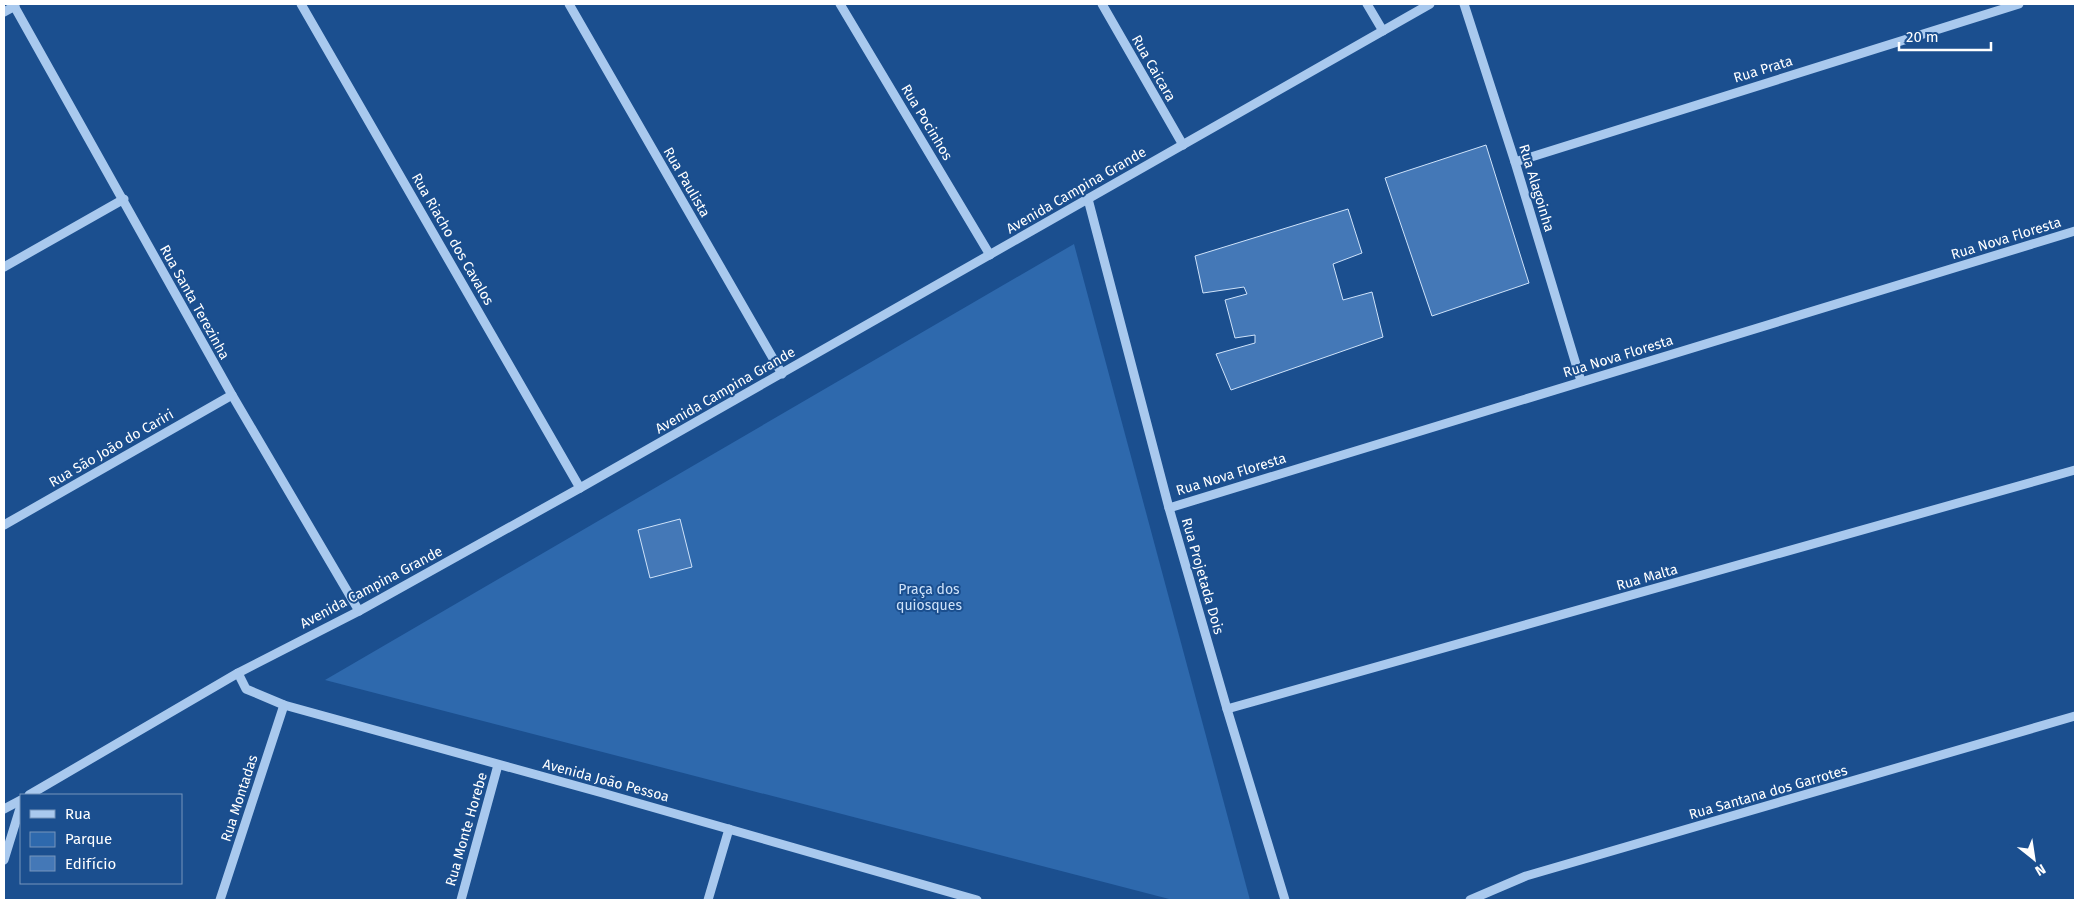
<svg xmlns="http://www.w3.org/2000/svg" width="2079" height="904" viewBox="0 0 2079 904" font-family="'Fira Sans',sans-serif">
	<rect width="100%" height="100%" fill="#1b4f8f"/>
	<!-- green -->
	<polygon fill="#2e69ad" points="1074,244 1250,900 1173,900 325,680"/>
	<!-- building -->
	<g fill="#4478b7" stroke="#cfe3fa">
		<polygon points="1486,145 1529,283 1432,316 1385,178"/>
		<polygon points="1348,209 1362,253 1333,264 1343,300 1372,292 1383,337 1231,390 1216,354 1255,343 1255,335 1235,338 1225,300 1247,294 1244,287 1203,293 1195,256"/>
		<polygon points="680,519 692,567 650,578 638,530"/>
	</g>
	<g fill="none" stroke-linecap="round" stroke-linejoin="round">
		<!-- minor -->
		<g stroke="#a9c9ee" stroke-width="9">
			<polyline points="13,4 232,395 359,611"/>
			<polyline points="301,4 580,488"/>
			<polyline points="569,4 782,374"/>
			<polyline points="840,4 990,255"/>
			<polyline points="1102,4 1183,145"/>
			<polyline points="1367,4 1383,31"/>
			<polyline points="1464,4 1515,162 1581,381"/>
			<polyline points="4,12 15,6"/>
			<polyline points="1515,162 2019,4"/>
			<polyline points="1088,199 1169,508 1227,709 1285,900"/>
			<polyline points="4,267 124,199"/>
			<polyline points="1169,508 2075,231"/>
			<polyline points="4,525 232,395"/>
			<polyline points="238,673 246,689 284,705 606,794 977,900"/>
			<polyline points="1227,709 2075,470"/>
			<polyline points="29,795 238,673 359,611 580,488 1430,4"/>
			<polyline points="4,809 21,800"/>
			<polyline points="4,860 21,805"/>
			<polyline points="220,900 284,705"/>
			<polyline points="461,900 498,765"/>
			<polyline points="708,900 729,829"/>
			<polyline points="1470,900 1526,876 2075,716"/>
		</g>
	</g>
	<g text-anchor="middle" stroke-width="4" stroke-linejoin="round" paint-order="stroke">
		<!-- street labels -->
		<g font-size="14" fill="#fff" stroke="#1b4f8f">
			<text transform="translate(1154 68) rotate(60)" y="5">Rua Caicara</text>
			<text transform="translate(1763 69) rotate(-17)" y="5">Rua Prata</text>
			<text transform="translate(927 122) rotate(59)" y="5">Rua Pocinhos</text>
			<text transform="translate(687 182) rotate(60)" y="5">Rua Paulista</text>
			<text transform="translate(1537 188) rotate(73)" y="5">Rua Alagoinha</text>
			<text transform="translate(1076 190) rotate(-30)" y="5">Avenida Campina Grande</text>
			<text transform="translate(2006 238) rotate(-17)" y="5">Rua Nova Floresta</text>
			<text transform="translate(453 239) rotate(60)" y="5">Rua Riacho dos Cavalos</text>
			<text transform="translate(195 302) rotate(61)" y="5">Rua Santa Terezinha</text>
			<text transform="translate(1618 356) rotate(-17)" y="5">Rua Nova Floresta</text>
			<text transform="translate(725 390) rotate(-30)" y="5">Avenida Campina Grande</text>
			<text transform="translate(111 448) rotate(-30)" y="5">Rua São João do Cariri</text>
			<text transform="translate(1231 474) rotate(-17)" y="5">Rua Nova Floresta</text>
			<text transform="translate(1203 576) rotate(74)" y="5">Rua Projetada Dois</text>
			<text transform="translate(1647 577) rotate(-16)" y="5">Rua Malta</text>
			<text transform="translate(371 587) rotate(-28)" y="5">Avenida Campina Grande</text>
			<text transform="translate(606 780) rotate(15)" y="5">Avenida João Pessoa</text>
			<text transform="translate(1768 792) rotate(-16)" y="5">Rua Santana dos Garrotes</text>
			<text transform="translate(239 798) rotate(-72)" y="5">Rua Montadas</text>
			<text transform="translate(466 829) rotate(-74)" y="5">Rua Monte Horebe</text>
		</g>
		<!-- park labels -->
		<g font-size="14" fill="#cfe3fa" stroke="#1b4f8f">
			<text x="929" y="594">Praça dos<tspan x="929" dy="16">quiosques</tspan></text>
		</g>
	</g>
	<!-- border -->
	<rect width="2079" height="904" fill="none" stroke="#ffffff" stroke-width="10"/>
	<!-- legend -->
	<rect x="20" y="794" width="162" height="90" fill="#1b4f8f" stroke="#7695bc"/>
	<rect x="30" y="810" width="25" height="8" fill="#a9c9ee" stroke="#7695bc"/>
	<text x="65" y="819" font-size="15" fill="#ffffff">Rua</text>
	<rect x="30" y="832" width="25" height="15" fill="#2e69ad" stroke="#7695bc"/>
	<text x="65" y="844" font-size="15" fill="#ffffff">Parque</text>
	<rect x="30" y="856" width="25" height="15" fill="#4478b7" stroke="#7695bc"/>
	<text x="65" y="869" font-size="15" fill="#ffffff">Edifício</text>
	<!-- north arrow -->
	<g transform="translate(2034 859) rotate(150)" stroke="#1b4f8f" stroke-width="4" paint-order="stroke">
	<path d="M0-4L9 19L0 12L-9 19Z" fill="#ffffff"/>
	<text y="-8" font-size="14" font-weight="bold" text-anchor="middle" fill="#ffffff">N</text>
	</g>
	<!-- scale -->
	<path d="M1899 42v8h92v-8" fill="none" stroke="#ffffff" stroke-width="2.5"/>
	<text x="1906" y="42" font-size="15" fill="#ffffff" stroke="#1b4f8f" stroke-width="4" paint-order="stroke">20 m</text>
</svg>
